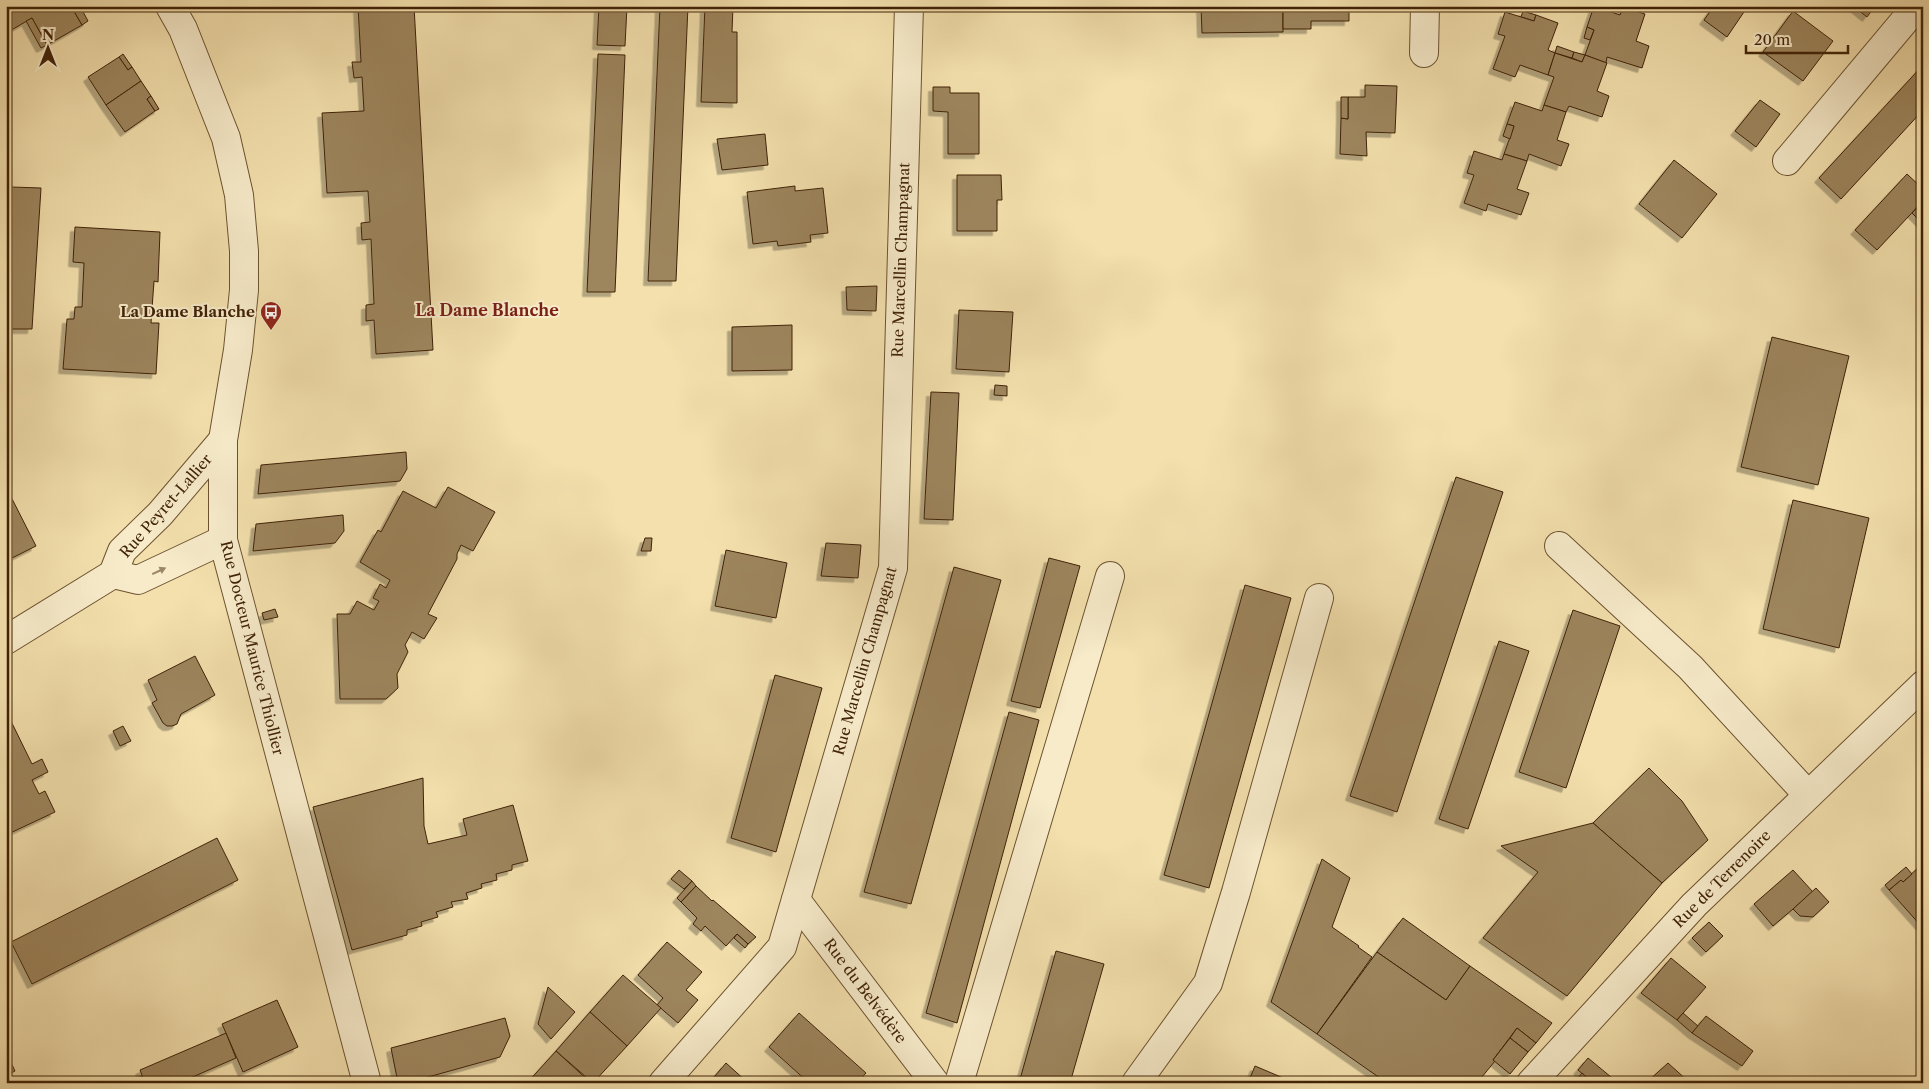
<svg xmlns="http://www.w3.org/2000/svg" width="1929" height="1089" viewBox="0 0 1929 1089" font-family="'Libre Caslon Text',serif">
	<defs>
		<filter id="shadow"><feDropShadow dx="-4.5" dy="4.5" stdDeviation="0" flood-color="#0004"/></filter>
	</defs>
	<rect width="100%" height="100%" fill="#f3e0ad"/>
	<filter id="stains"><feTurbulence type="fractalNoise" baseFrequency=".004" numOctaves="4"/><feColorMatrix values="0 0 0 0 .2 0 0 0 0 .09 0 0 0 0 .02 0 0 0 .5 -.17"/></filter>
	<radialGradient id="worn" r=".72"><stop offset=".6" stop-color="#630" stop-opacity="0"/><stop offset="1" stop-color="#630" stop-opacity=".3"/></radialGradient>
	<!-- building -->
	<g fill="#9d855d" stroke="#402207" filter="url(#shadow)">
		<polygon points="6,6 71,6 82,25 47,45 32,18 8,32 6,29"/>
		<polygon points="71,6 80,6 88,21 82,25"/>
		<polygon points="358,6 414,6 433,350 376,354 374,320 366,321 366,305 374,304 371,239 362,240 361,223 370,222 368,191 327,193 322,113 364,111 362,77 354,78 352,62 361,62"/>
		<polygon points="599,6 627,6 625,46 597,45"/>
		<polygon points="660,6 688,6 676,281 648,281"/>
		<polygon points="705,6 733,6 732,32 737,32 737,103 701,102"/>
		<polygon points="1201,6 1283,6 1283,32 1202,33"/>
		<polygon points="1283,6 1349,6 1349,21 1311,21 1311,29 1283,29"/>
		<polygon points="1594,6 1620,15 1623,7 1645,14 1636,41 1649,46 1642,68 1607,57 1606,63 1585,55 1594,30 1587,27"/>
		<polygon points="1714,6 1748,6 1727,37 1704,20"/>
		<polygon points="1853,6 1875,6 1867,17"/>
		<polygon points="1523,11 1536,15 1534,21 1521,17"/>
		<polygon points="1793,11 1833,41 1803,81 1763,52"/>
		<polygon points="1505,12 1534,21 1536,15 1558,23 1548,50 1555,53 1548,75 1520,65 1515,77 1493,69 1505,36 1498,34"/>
		<polygon points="32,18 47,45 41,48 26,21"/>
		<polygon points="1587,27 1594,30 1590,40 1584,38"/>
		<polygon points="1557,46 1574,52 1572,58 1555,53"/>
		<polygon points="1574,52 1585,55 1582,62 1572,58"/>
		<polygon points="1555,53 1582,62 1585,55 1607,63 1597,91 1609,96 1602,117 1569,106 1566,112 1544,105 1554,77 1548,75"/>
		<polygon points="123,54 132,67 128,70 119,57"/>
		<polygon points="598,54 625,55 615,292 587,292"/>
		<polygon points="119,57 128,70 132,67 141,81 106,105 88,77"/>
		<polygon points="1923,65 1923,110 1841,199 1819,178"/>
		<polygon points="141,81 151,96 147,99 155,111 125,132 106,105"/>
		<polygon points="1365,85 1397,86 1395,133 1366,132 1367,156 1340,154 1341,118 1348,119 1348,97 1365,97"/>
		<polygon points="933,87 950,87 950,93 979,93 979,154 948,154 948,112 933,111"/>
		<polygon points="151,96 159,109 155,111 147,99"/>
		<polygon points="1341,97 1348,97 1348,119 1341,118"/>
		<polygon points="1760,100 1780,114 1756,147 1735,131"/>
		<polygon points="1515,102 1542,111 1544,105 1566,112 1557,140 1569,144 1561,166 1529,154 1527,161 1504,154 1514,126 1507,124"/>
		<polygon points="1507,124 1514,126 1510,139 1503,136"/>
		<polygon points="765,134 768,165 722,170 717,139"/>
		<polygon points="1474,151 1502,160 1504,154 1527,161 1517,189 1529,193 1521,215 1488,204 1486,211 1464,203 1474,175 1467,173"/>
		<polygon points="1674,160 1717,194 1682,238 1639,204"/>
		<polygon points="1907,174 1923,189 1923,201 1877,250 1855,230"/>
		<polygon points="957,175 1001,175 1002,200 997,200 997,231 957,231"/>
		<polygon points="795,186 795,191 823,188 828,233 810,235 811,242 778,246 777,241 753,244 747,192"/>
		<polygon points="11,187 41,188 32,329 6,329 6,263"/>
		<polygon points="1923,201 1923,224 1912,213"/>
		<polygon points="75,227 160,232 158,282 154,281 151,323 159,323 156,374 63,369 67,319 74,319 75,307 82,307 84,263 73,262"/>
		<polygon points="877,286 876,311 847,310 846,287"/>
		<polygon points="959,310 1013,312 1009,372 956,369"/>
		<polygon points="792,325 792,370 732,371 732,327"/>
		<polygon points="1772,337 1849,356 1818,485 1741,467"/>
		<polygon points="995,385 1007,386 1007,396 994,395"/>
		<polygon points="931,392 959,393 953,520 924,519"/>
		<polygon points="406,452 407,469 400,481 258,494 261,465"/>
		<polygon points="1456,477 1503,492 1397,812 1350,796"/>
		<polygon points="6,487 36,546 6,561"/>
		<polygon points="448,487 495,512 473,551 461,545 457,554 457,559 428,614 437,618 424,639 412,632 405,645 408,652 397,674 398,688 386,699 340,699 337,614 350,614 357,601 374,610 379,601 373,598 380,584 386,588 390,580 360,562 378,530 381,532 403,491 436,508"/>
		<polygon points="1793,500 1869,518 1839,648 1763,629"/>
		<polygon points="343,515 344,531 335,543 253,551 256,524"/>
		<polygon points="645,538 652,538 651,551 641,551"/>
		<polygon points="826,543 861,545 858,578 821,576"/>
		<polygon points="726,550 787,563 776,618 715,606"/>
		<polygon points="1049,558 1080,566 1040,708 1011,701"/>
		<polygon points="954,567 1001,580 911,904 864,892"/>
		<polygon points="1245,585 1291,598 1209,888 1164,875"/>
		<polygon points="275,609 278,617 264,620 262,613"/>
		<polygon points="1573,610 1620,626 1566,788 1519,772"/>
		<polygon points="1499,641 1529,651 1468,829 1439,819"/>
		<polygon points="195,656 215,695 181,714 177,724 172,726 167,726 163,723 152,703 157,700 148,680"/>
		<polygon points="775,675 822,688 776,852 731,838"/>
		<polygon points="1009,712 1039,720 957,1023 926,1013"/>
		<polygon points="8,715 32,764 42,759 48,772 32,780 39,794 45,791 55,812 6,835 6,716"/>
		<polygon points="123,726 131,741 120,746 113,731"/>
		<polygon points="1649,768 1682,801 1708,840 1662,883 1593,823"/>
		<polygon points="423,778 424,826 428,844 467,835 463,819 513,805 528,861 512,865 512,870 496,874 497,880 481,884 482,888 466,893 468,899 451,902 453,907 436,912 438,917 421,922 422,926 407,930 407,935 352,950 313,807"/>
		<polygon points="1593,823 1662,883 1567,996 1483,938 1538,872 1501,846"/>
		<polygon points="217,838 238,880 32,984 11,942"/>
		<polygon points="1322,859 1350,878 1332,927 1359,946 1358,947 1372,957 1317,1034 1271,1002"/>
		<polygon points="1923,863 1923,927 1922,927 1889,890 1901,880 1903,882"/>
		<polygon points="1906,867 1912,874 1903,882 1901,880 1889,890 1885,885"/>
		<polygon points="679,870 692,881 684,889 671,879"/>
		<polygon points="1793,870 1813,892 1773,926 1754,904"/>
		<polygon points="692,881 696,886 681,902 677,898"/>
		<polygon points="696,886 712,901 713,900 756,937 748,944 737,934 726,946 705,926 701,931 693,924 697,918 681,902"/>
		<polygon points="1816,888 1829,902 1813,917 1800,916 1793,909"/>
		<polygon points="1403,918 1470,966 1446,1000 1377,952"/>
		<polygon points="1709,922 1723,936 1706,952 1692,938"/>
		<polygon points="737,934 748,944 745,948 734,938"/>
		<polygon points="667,942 702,972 686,990 698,1000 678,1023 657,1005 663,998 638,975"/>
		<polygon points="1056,951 1104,964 1070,1083 1019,1083"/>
		<polygon points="1377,952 1446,1000 1470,966 1552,1023 1536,1043 1517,1028 1493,1060 1495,1061 1477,1083 1387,1083 1317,1034"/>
		<polygon points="1671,958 1706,987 1677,1020 1641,993"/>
		<polygon points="623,975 661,1008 627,1046 590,1012"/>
		<polygon points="548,987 575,1012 551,1039 538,1024"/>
		<polygon points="277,1000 298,1047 243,1072 222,1024"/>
		<polygon points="590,1012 627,1046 593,1083 556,1051"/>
		<polygon points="799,1013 866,1073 857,1083 809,1083 769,1047"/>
		<polygon points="1683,1013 1698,1026 1692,1033 1677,1020"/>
		<polygon points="1706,1016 1753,1051 1742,1066 1692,1033"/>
		<polygon points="505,1018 510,1036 500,1057 421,1079 422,1083 398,1083 391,1048"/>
		<polygon points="1517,1028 1536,1043 1528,1052 1510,1038"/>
		<polygon points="226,1033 236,1058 179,1083 145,1083 140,1070"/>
		<polygon points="1510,1038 1528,1052 1510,1074 1493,1060"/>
		<polygon points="556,1051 591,1083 527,1083"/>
		<polygon points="6,1052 15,1071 6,1076"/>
		<polygon points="1588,1058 1611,1077 1607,1083 1593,1083 1578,1070"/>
		<polygon points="726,1063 746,1081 745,1083 709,1083"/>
		<polygon points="1668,1063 1688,1081 1686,1083 1650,1083 1648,1081"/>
		<polygon points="1255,1066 1295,1083 1248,1083"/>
		<polygon points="1582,1073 1593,1083 1574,1083"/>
		<polygon points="142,1076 145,1083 125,1083"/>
	</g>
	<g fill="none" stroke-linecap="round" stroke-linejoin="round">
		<!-- minor casing -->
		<g stroke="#6d5230" stroke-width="30">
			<g id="minor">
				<polyline points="170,6 183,29 226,138 239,195 244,251 244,290 238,350 223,440 223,540 367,1083"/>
				<polyline points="1424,53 1425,6"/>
				<polyline points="1787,161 1917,6"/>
				<polyline points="1559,546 1690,667 1808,795"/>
				<polyline points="113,574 138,580 223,540"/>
				<polyline points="6,640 113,574 122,551 160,514 223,440"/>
				<polyline points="796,900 935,1083"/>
				<polyline points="663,1083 782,947 893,568 909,6"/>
				<polyline points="959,1083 1110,576"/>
				<polyline points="1136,1083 1208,983 1236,892 1319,598"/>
				<polyline points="1531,1083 1694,905 1923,685"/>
			</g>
		</g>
		<!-- minor -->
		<use href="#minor" stroke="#f7ebca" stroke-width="28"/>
	</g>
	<!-- one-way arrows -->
	<defs><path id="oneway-solid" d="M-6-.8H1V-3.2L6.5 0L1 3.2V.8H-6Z" transform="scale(1.25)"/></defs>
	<use fill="#9c8668" href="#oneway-solid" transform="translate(159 571) rotate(-25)"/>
	<!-- icons -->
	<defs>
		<g id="bus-pin" transform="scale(1.125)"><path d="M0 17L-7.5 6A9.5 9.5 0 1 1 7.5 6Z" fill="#8f2418" stroke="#f7ebca"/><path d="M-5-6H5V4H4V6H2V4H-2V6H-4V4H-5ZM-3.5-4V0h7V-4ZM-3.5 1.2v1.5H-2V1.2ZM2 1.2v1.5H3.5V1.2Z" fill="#fff"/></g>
	</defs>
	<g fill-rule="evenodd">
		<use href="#bus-pin" x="271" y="312"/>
	</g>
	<g text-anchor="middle" stroke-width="4" stroke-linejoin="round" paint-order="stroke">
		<!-- street labels -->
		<g font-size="15" fill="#402207" stroke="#f7ebca">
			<text transform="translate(901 260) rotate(-88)" y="5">Rue Marcellin Champagnat</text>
			<text transform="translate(166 506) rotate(-49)" y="5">Rue Peyret-Lallier</text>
			<text transform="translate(252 648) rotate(76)" y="5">Rue Docteur Maurice Thiollier</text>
			<text transform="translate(865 661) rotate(-74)" y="5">Rue Marcellin Champagnat</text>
			<text transform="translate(1722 879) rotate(-45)" y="5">Rue de Terrenoire</text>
			<text transform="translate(865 991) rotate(53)" y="5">Rue du Belvédère</text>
		</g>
		<!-- poi labels -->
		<g font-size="15" font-weight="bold" fill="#402207" stroke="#f7ebca" text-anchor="end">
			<text x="255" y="317">La Dame Blanche</text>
		</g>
		<!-- neighbourhood labels -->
		<g font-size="16" font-weight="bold" fill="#7a1f14" stroke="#f7ebca">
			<text x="487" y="316">La Dame Blanche</text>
		</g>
	</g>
	<!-- margin -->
	<rect width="1929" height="1089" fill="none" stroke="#f3e0ad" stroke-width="25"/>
	<rect x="8" y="8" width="1914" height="1074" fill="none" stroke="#402207" stroke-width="2.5"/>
	<rect x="12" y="12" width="1904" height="1064" fill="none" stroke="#402207"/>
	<!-- north arrow -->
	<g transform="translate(48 48)" stroke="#f7ebca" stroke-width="4" paint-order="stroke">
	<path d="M0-4L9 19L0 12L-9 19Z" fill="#402207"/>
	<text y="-8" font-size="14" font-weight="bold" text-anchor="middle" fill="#402207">N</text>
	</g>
	<!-- scale -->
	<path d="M1746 45v8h102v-8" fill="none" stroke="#402207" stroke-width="2.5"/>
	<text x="1754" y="45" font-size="15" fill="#402207" stroke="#f7ebca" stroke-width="4" paint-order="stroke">20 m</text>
	<rect width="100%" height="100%" filter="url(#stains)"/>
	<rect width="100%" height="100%" fill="url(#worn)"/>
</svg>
